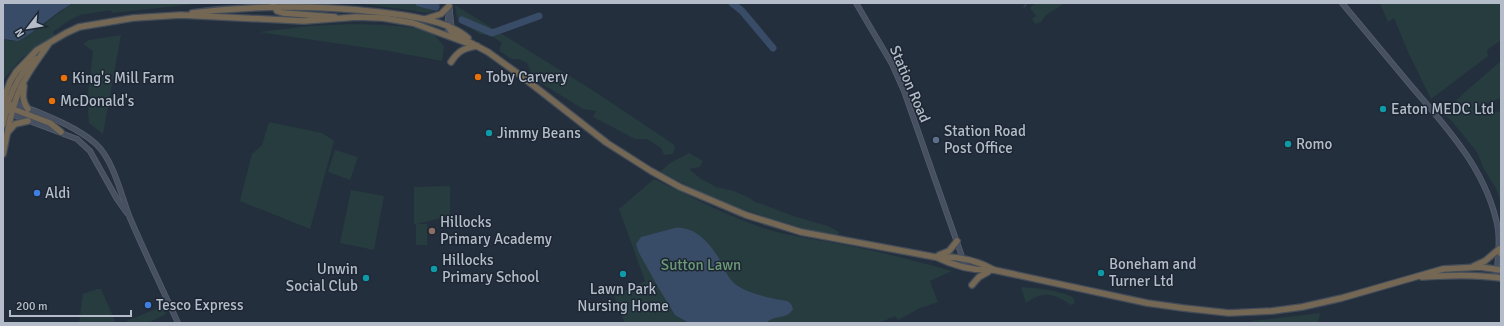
<svg xmlns="http://www.w3.org/2000/svg" width="1504" height="326" viewBox="0 0 1504 326" font-family="Signika,sans-serif">
	<rect width="100%" height="100%" fill="#242f3e"/>
	<!-- green -->
	<g fill="#263c3f">
		<path d="M 73,3 L 203,3 L 112,13 L 111,10 L 80,15 L 68,21 L 53,32 L 55,36 L 22,58 L 3,80 L 3,39 C 6,40 10,41 12,41 C 29,39 57,13 73,3 Z"/>
		<path d="M 355,3 L 441,3 C 437,14 426,14 416,11 Z"/>
		<polygon points="1035,3 1065,3 1046,15 1041,22 1035,24 1032,19 1036,16 1030,8"/>
		<polygon points="1380,3 1501,3 1501,40 1487,50 1488,56 1431,99 1409,54 1394,18 1388,22"/>
		<polygon points="455,5 597,93 673,144 675,148 673,154 664,155 661,148 647,139 635,139 593,117 596,111 583,109 539,82 532,77 530,70 527,63 518,59 511,59 500,51 500,47 502,43 492,36 480,34 460,22 457,17"/>
		<path d="M 350,24 C 370,25 421,23 436,37 C 439,40 442,44 444,47 L 442,61 L 389,51 L 259,32 L 309,26 Z"/>
		<polygon points="121,35 103,134 89,123 88,111 90,97 88,96 93,51 83,44 89,40"/>
		<polygon points="1501,61 1501,98 1472,108 1479,115 1501,111 1501,202 1496,188 1484,169 1477,152 1451,120 1443,114 1465,92"/>
		<polygon points="269,122 322,133 334,141 310,229 240,201 252,154 262,145"/>
		<polygon points="335,150 358,157 350,180 328,172"/>
		<polygon points="689,153 703,161 700,167 689,169 701,179 716,187 734,191 750,198 755,202 762,204 796,217 828,226 839,232 837,236 788,225 745,210 698,191 660,172 670,163"/>
		<path d="M 654,179 C 690,196 725,215 763,228 C 788,236 814,239 840,244 C 878,251 915,261 952,271 L 930,281 L 938,302 L 920,308 L 898,320 L 895,316 L 879,323 L 625,323 L 614,296 L 645,281 L 619,209 Z"/>
		<polygon points="450,186 450,216 417,224 427,224 427,245 416,245 416,224 414,224 414,187"/>
		<polygon points="351,190 384,196 374,250 340,243"/>
		<path d="M 1021,287 C 1039,288 1056,290 1073,297 L 1075,303 L 1071,305 C 1055,294 1044,290 1026,303 Z"/>
		<polygon points="97,289 101,289 116,323 79,323 83,294"/>
		<polygon points="163,306 166,314 148,323 122,323"/>
		<polygon points="1320,313 1318,323 1251,323 1252,321"/>
	</g>
	<!-- water -->
	<g fill="#394c67">
		<polygon points="3,3 73,3 60,11 31,33 18,41 3,39"/>
		<path d="M 675,228 C 696,226 710,244 720,260 C 725,269 727,277 735,284 C 745,292 763,296 775,299 C 780,300 787,300 790,303 C 792,305 792,307 793,309 C 787,320 776,314 766,323 L 689,323 L 675,315 L 658,287 L 639,253 L 636,244 L 641,237 Z"/>
	</g>
	<g fill="none" stroke-linecap="round" stroke-linejoin="round">
		<!-- stream -->
		<polyline stroke="#394c67" stroke-width="1" points="1024,7 1027,3"/>
		<!-- river -->
		<g stroke="#394c67" stroke-width="7">
			<polyline points="419,3 436,7"/>
			<polyline points="732,3 742,11 773,48"/>
			<polyline points="462,20 492,33 539,16"/>
		</g>
		<!-- secondary casing -->
		<g stroke="#565f6c" stroke-width="6">
			<g id="secondary">
				<polyline points="449,3 452,31"/>
				<polyline points="856,3 892,64 904,91 966,268"/>
				<path d="M 1342,3 C 1365,31 1389,59 1412,87 C 1448,129 1488,172 1498,229 C 1500,245 1498,261 1496,277"/>
				<polyline points="448,35 448,18 450,11"/>
				<path d="M 6,99 C 34,111 74,124 96,144 C 114,161 121,195 130,218 C 145,253 162,288 178,323"/>
				<polyline points="3,111 77,139 90,151 117,199 127,213"/>
			</g>
		</g>
		<!-- highway casing -->
		<g stroke="#434c59" stroke-width="8">
			<g id="highway">
				<polyline points="272,3 277,11 283,13 335,17"/>
				<path d="M 192,13 C 255,5 315,5 378,12 C 405,15 448,20 468,38"/>
				<polyline points="425,19 441,14 449,6"/>
				<path d="M 448,26 L 452,33 L 488,52 L 520,75 L 607,143 L 651,171 L 680,187 L 746,215 L 801,232 L 935,257 C 956,256 976,260 994,270"/>
				<path d="M 451,62 C 458,51 464,48 477,46"/>
				<path d="M 24,86 C 23,95 22,101 28,109"/>
				<polyline points="4,98 13,109 50,123 61,132"/>
				<polyline points="3,101 10,82 16,72 37,50 66,33 79,27 133,18 181,15 304,21 357,17 383,18 413,23 467,43"/>
				<path d="M 3,108 C 9,103 11,95 14,88 C 19,77 25,67 36,59"/>
				<polyline points="3,125 6,112 12,105"/>
				<polyline points="8,132 15,124 28,121"/>
				<path d="M 3,154 C 8,131 11,108 21,87 C 28,72 39,58 48,45"/>
				<polyline points="939,255 949,251 957,241"/>
				<path d="M 936,257 C 954,266 973,271 994,270 L 1147,303 L 1183,308 L 1229,313 L 1272,311 L 1302,307 L 1342,298 L 1443,269 L 1480,267 L 1501,270"/>
				<polyline points="1474,266 1485,261 1499,249 1501,254"/>
				<path d="M 1422,277 C 1449,275 1474,274 1501,278"/>
				<polyline points="972,285 979,277 988,272"/>
			</g>
		</g>
		<!-- secondary -->
		<use href="#secondary" stroke="#465061" stroke-width="4.5"/>
		<!-- highway -->
		<use href="#highway" stroke="#746855" stroke-width="5.5"/>
	</g>
	<!-- markers -->
	<g fill="#e8710a" stroke="#1d2633" stroke-width="1.5">
		<circle cx="478" cy="77" r="4"/>
		<circle cx="64" cy="78" r="4"/>
		<circle cx="52" cy="101" r="4"/>
	</g>
	<g fill="#0f9aa8" stroke="#1d2633" stroke-width="1.5">
		<circle cx="1383" cy="109" r="4"/>
		<circle cx="489" cy="133" r="4"/>
		<circle cx="1288" cy="144" r="4"/>
		<circle cx="434" cy="269" r="4"/>
		<circle cx="1101" cy="273" r="4"/>
		<circle cx="623" cy="274" r="4"/>
		<circle cx="366" cy="278" r="4"/>
	</g>
	<circle fill="#5c6f8a" stroke="#1d2633" stroke-width="1.5" cx="936" cy="140" r="4"/>
	<g fill="#3f7fe0" stroke="#1d2633" stroke-width="1.5">
		<circle cx="37" cy="193" r="4"/>
		<circle cx="148" cy="305" r="4"/>
	</g>
	<circle fill="#8d6e63" stroke="#1d2633" stroke-width="1.5" cx="432" cy="231" r="4"/>
	<g text-anchor="middle" stroke-width="3" stroke-linejoin="round" paint-order="stroke">
		<!-- poi labels -->
		<g font-size="15" fill="#b4bcc9" stroke="#1d2633" text-anchor="start">
			<text x="486" y="82">Toby Carvery</text>
			<text x="72" y="83">King's Mill Farm</text>
			<text x="60" y="106">McDonald's</text>
			<text x="1391" y="114">Eaton MEDC Ltd</text>
			<text x="944" y="136">Station Road<tspan x="944" dy="17">Post Office</tspan></text>
			<text x="497" y="138">Jimmy Beans</text>
			<text x="1296" y="149">Romo</text>
			<text x="45" y="198">Aldi</text>
			<text x="440" y="227">Hillocks<tspan x="440" dy="17">Primary Academy</tspan></text>
			<text x="442" y="265">Hillocks<tspan x="442" dy="17">Primary School</tspan></text>
			<text x="1109" y="269">Boneham and<tspan x="1109" dy="17">Turner Ltd</tspan></text>
			<text x="358" y="274" text-anchor="end">Unwin<tspan x="358" dy="17">Social Club</tspan></text>
			<text x="623" y="294" text-anchor="middle">Lawn Park<tspan x="623" dy="17">Nursing Home</tspan></text>
			<text x="156" y="310">Tesco Express</text>
		</g>
		<!-- street labels -->
		<g font-size="15" fill="#b4bcc9" stroke="#1d2633">
			<text transform="translate(910 84) rotate(67)" y="5">Station Road</text>
		</g>
		<!-- park labels -->
		<g font-size="15" fill="#6b9a76" stroke="#1d2633">
			<text x="701" y="270">Sutton Lawn</text>
		</g>
	</g>
	<!-- border -->
	<rect width="1504" height="326" fill="none" stroke="#b4bcc9" stroke-width="8"/>
	<!-- north arrow -->
	<g transform="translate(28 28) rotate(239)" stroke="#1d2633" stroke-width="3" paint-order="stroke">
	<path d="M0-3L7 15L0 10L-7 15Z" fill="#b4bcc9"/>
	<text y="-6" font-size="11" font-weight="bold" text-anchor="middle" fill="#b4bcc9">N</text>
	</g>
	<!-- scale -->
	<path d="M10 310v6h121v-6" fill="none" stroke="#b4bcc9" stroke-width="2"/>
	<text x="16" y="310" font-size="12" fill="#b4bcc9" stroke="#1d2633" stroke-width="3" paint-order="stroke">200 m</text>
</svg>
